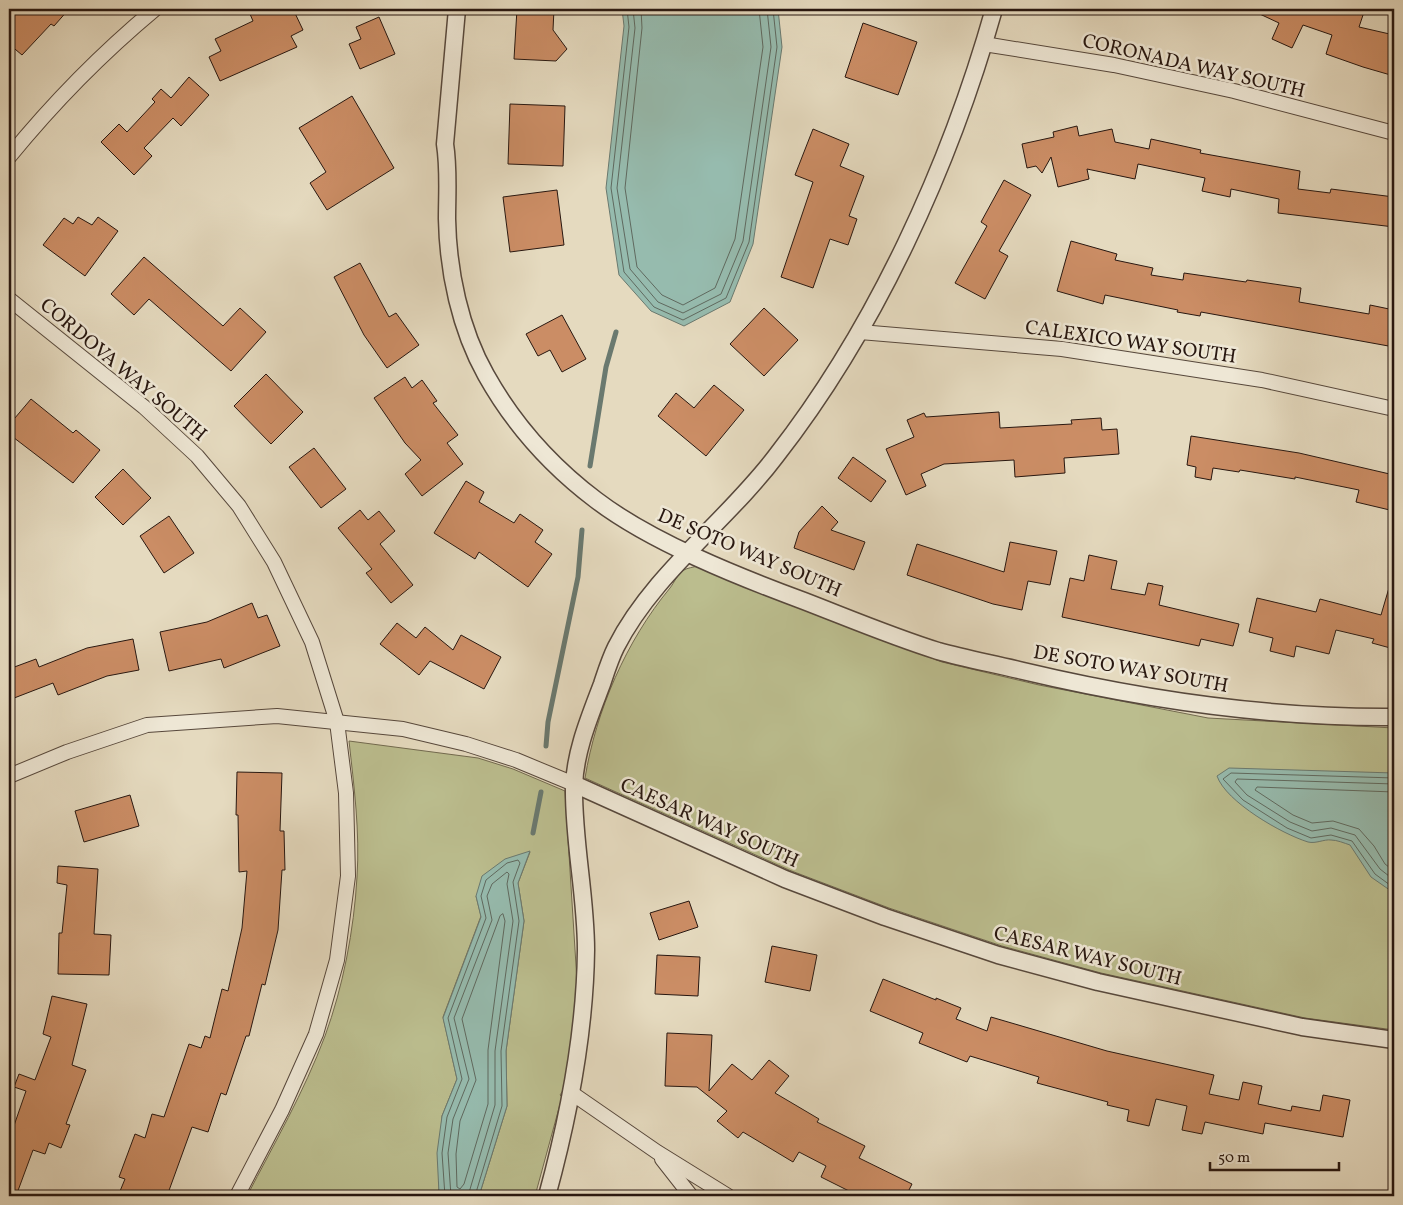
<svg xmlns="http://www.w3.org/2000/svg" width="1403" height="1205" viewBox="0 0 1403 1205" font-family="Vollkorn,serif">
	<rect width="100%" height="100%" fill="#e5dabf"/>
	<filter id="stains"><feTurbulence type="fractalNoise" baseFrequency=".004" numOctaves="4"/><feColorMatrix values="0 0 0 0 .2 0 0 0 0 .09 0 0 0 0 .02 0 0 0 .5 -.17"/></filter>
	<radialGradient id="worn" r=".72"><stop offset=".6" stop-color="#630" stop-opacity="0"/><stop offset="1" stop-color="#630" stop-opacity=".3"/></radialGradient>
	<!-- green -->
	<g fill="#bbbd8e" stroke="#726a4f">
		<path d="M 698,566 L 713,570 L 765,595 L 942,662 L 1039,685 L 1208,718 L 1394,728 L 1394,1030 L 1305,1018 L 1101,973 L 1002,946 L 889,908 L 789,870 L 585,778 C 596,711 626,641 670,588 C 674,583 678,573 684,570 C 687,568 694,567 698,566 Z"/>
		<path d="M 349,741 L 478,758 L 513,769 L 565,791 L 579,1013 L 564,1089 L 560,1095 L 562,1097 L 535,1196 L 479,1196 L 507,1106 L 506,1051 L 524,921 L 518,883 L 530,852 L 476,896 L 481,916 L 443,1017 L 457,1079 L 442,1116 L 439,1192 L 441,1196 L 247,1196 C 274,1144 304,1092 325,1036 C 343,987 354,930 357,877 C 360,832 354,786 349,741 Z"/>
	</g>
	<!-- water -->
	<g fill="#96bbae" stroke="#6a796f">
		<polygon points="622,9 778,9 782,47 753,244 730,302 684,326 651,311 619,275 606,188 624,26"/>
		<path d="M 1229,768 L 1394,773 L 1394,893 L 1371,877 L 1350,845 C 1344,843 1337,840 1331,840 C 1324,839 1316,844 1308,842 C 1282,834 1226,802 1217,776 Z"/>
		<polygon points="530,851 518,883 524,921 506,1051 507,1106 479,1196 441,1196 439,1193 437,1153 442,1116 457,1079 443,1018 481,917 476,896 482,876 505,859"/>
	</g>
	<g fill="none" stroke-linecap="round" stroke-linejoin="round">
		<!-- shore -->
		<g stroke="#5f695f" stroke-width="1">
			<polyline points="627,9 629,27 611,188 624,272 654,307 683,320 726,298 749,242 777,47 773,9"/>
			<polyline points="633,9 635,28 617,188 630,269 658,302 683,313 721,294 743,241 771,47 767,9"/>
			<polyline points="641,9 642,28 625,188 637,267 662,295 683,305 715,288 735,239 763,47 759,9"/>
			<polyline points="1394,778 1231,773 1223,779 1243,800 1287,828 1311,838 1331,835 1352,841 1375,874 1394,888"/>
			<polyline points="1394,784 1237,779 1235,782 1247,795 1290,822 1312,831 1331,828 1355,835 1380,869 1394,880"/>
			<polyline points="1394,792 1257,787 1255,790 1293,815 1312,823 1333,821 1359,829 1374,846 1385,864 1394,871"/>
			<polygon points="503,914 505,921 488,1050 488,1104 464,1184 460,1189 457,1187 456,1154 460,1121 476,1080 462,1019 500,916"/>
			<polyline points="445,1196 442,1153 447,1117 462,1079 448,1018 486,918 481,896 486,880 507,863 518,860 520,863 513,882 519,921 501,1051 502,1106 475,1196"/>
			<polyline points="451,1196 448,1153 453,1119 469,1079 454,1018 492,920 487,896 492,884 507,872 509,874 507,884 513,921 495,1051 495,1105 468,1196"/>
		</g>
		<!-- stream -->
		<g stroke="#6a796f" stroke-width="5">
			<polyline points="590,466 606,367 616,332"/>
			<polyline points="546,746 548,722 578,577 582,530"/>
			<polyline points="533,833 541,792"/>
		</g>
	</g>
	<!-- building -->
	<g fill="#cb8d65" stroke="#281710">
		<polygon points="9,9 69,9 54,26 51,24 22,55 9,44"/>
		<polygon points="261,9 293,9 303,30 291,36 297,47 220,81 209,57 221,51 215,39 253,21 250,14"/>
		<polygon points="517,9 554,9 553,30 567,49 556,61 514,59"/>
		<polygon points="1249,9 1365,9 1359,27 1394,35 1394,76 1363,67 1326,54 1332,35 1303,25 1292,48 1272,39 1279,23"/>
		<polygon points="379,17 395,54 360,69 349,44 361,39 356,27"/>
		<polygon points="863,23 917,42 898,95 845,77"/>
		<polygon points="189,77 209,95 181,126 173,118 144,148 152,156 134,175 101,142 119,124 127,132 155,102 152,99 161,89 171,98"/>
		<polygon points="352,96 394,168 327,210 310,183 326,172 299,128"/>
		<polygon points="510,104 565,106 563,166 508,164"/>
		<polygon points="1077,126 1079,136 1112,129 1115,142 1149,149 1151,139 1201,150 1200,153 1300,171 1298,189 1330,193 1331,189 1394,197 1394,227 1278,213 1279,199 1231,189 1230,197 1202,191 1205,178 1138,164 1135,179 1087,169 1089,179 1058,187 1051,157 1042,173 1036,166 1027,168 1022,144 1054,137 1053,132"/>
		<polygon points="813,129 849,144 840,166 864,176 849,216 857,219 848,245 830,239 813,288 781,277 813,182 795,175"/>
		<polygon points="1004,180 1031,195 999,251 1008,256 985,299 955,283 987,226 981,222"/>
		<polygon points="557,190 564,245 510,252 503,197"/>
		<polygon points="78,217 92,225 98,217 118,231 85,276 43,245 64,218 73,224"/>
		<polygon points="1071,241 1117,254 1115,260 1153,268 1151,275 1183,280 1184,273 1246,282 1247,280 1301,288 1299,302 1369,314 1370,305 1394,310 1394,347 1201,312 1200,316 1177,312 1178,310 1105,295 1103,304 1057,291"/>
		<polygon points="144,257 223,326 240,308 266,332 231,371 149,299 134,315 111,294"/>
		<polygon points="360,263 389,317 396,313 419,345 387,368 364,335 334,277"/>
		<polygon points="764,308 798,340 764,376 730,344"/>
		<polygon points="562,315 586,359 562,372 550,350 538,356 526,334"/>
		<polygon points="266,374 303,412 271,444 234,406"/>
		<polygon points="405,377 412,388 422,380 437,401 433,403 458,435 447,443 463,464 422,496 405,474 421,460 405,443 374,398"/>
		<polygon points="714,385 744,410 706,456 658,416 676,393 694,408"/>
		<polygon points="31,399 73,433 76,430 100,450 73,483 9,434 9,425"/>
		<polygon points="999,412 1000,428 1072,424 1071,420 1101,418 1102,430 1117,429 1119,454 1064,458 1065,473 1015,477 1014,460 944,464 921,474 926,486 906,495 886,449 914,437 907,420 924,413 926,417"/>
		<polygon points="1191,436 1299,453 1394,475 1394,511 1356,502 1359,490 1295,477 1295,479 1240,470 1239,472 1213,468 1211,480 1195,477 1196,467 1187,465"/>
		<polygon points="314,448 346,489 321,508 289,467"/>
		<polygon points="853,457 886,481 871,502 838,478"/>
		<polygon points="123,469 151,498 123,525 95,497"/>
		<polygon points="466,481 484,492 479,502 514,523 520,514 543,530 535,542 552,554 528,587 479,552 475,559 434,533"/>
		<polygon points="822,506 838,522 831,530 865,542 854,570 794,548 799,532"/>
		<polygon points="360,510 368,520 379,511 395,531 380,544 413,585 391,603 366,573 372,569 338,528"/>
		<polygon points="169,516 194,553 164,573 140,536"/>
		<polygon points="1010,542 1057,551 1050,585 1028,581 1022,610 993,604 907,575 917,544 1004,572"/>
		<polygon points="1089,555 1117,561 1111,589 1145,595 1148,583 1163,586 1159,605 1239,624 1233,646 1201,639 1199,646 1062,617 1070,578 1084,581"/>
		<polygon points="1391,581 1394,582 1394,649 1372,643 1374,639 1336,630 1329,654 1296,646 1294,657 1270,651 1273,638 1249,632 1257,598 1316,612 1320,599 1381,615"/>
		<polygon points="252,603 258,618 267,615 280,646 224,668 221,659 169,671 160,632 207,622"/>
		<polygon points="397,623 416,638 425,627 453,650 461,635 501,657 484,689 430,661 419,675 380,644"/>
		<polygon points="133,639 139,670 107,676 58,695 53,683 9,700 9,669 36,659 39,667 87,648"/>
		<polygon points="237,772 282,773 280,831 284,831 285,870 282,870 278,930 265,985 262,984 249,1036 246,1036 226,1095 221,1093 208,1132 192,1127 167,1196 118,1196 125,1179 119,1177 135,1134 145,1138 152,1114 164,1117 189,1044 201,1048 205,1036 210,1038 222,989 228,991 242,928 247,871 239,872 238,815 236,815"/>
		<polygon points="130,795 139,826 84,842 75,811"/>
		<polygon points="58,866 98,869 94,934 111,935 109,975 58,974 59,933 62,933 67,885 57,883"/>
		<polygon points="689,901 698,927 659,940 650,913"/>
		<polygon points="772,946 817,955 810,991 765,982"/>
		<polygon points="657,955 700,957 698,996 655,994"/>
		<polygon points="883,979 936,1000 936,998 961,1008 956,1019 987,1031 991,1017 1107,1051 1214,1075 1209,1094 1239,1100 1243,1082 1262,1086 1258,1104 1291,1111 1292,1106 1320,1111 1323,1095 1350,1100 1343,1137 1265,1123 1263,1134 1205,1122 1202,1134 1182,1130 1187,1106 1156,1099 1149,1126 1127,1121 1129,1110 1107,1105 1108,1102 1037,1083 1039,1077 970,1056 967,1062 919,1043 923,1033 870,1011"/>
		<polygon points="52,996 87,1004 72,1065 86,1070 66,1124 70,1125 61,1148 49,1143 45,1154 33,1150 16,1196 9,1196 9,1140 26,1091 14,1087 19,1074 35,1080 51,1037 43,1034"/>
		<polygon points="667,1033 712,1035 709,1091 732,1064 752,1080 769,1060 789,1076 775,1093 819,1119 817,1122 865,1146 859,1158 912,1184 906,1196 859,1196 821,1177 826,1166 799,1152 793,1162 743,1132 738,1138 717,1121 727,1111 697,1087 665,1086"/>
	</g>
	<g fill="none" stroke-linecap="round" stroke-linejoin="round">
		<!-- minor casing -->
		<g stroke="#57483c" stroke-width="16">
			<g id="minor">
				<polyline points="984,44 1114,65 1234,91 1394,133"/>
				<path d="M 9,157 C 53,103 101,54 155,9"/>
				<polyline points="9,299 144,407 197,456 239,506 274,562 312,642 337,722 346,793 348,876 337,960 316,1034 282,1110 237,1196"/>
				<polyline points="860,332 1062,349 1262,380 1394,409"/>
				<polyline points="9,776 67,752 147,725 277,716 403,729 466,744 516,760 574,784"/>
				<polyline points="573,1094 657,1152 728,1196"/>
				<polyline points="662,1159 691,1196"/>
			</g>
		</g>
		<!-- tertiary casing -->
		<g stroke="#57483c" stroke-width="19">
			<g id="tertiary">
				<path d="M 457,9 L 445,144 C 449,169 447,194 447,219 C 448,271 460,329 486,375 C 514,425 551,466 596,500 C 651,542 739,577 804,601 C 848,618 893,637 938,651 C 966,659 995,664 1023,671 C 1145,700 1269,718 1394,717"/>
				<polyline points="574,784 785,879 885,917 998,955 1098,982 1302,1027 1394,1040"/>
				<path d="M 547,1196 C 569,1116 585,1034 586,950 C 586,895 573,840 574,786 C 575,751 590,716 602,684 C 606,672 610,659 616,647 C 653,574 727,521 776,456 C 876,328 950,165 994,9"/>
			</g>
		</g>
		<!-- minor -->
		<use href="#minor" stroke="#eee7d5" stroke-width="14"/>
		<!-- tertiary -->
		<use href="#tertiary" stroke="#eee7d5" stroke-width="16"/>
	</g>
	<g text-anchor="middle" stroke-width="5" stroke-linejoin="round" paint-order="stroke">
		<!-- street labels -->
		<g font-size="20" fill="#281710" stroke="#eee7d5">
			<text transform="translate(1194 65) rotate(13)" y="7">CORONADA WAY SOUTH</text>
			<text transform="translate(1131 341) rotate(8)" y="7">CALEXICO WAY SOUTH</text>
			<text transform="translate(124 369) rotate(40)" y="7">CORDOVA WAY SOUTH</text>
			<text transform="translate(750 552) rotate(23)" y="7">DE SOTO WAY SOUTH</text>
			<text transform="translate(1131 668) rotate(10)" y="7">DE SOTO WAY SOUTH</text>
			<text transform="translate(710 822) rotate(24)" y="7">CAESAR WAY SOUTH</text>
			<text transform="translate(1088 955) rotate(14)" y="7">CAESAR WAY SOUTH</text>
		</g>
	</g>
	<!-- margin -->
	<rect width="1403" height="1205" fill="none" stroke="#e5dabf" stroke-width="30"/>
	<rect x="10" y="10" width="1383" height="1185" fill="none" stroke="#281710" stroke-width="2.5"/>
	<rect x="15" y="15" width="1373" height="1175" fill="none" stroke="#281710"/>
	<!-- scale -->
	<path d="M1210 1162v8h129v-8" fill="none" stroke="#281710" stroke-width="2.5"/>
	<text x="1218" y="1162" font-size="15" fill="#281710" stroke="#eee7d5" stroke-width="4" paint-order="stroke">50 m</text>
	<rect width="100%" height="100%" filter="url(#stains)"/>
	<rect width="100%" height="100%" fill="url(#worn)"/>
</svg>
